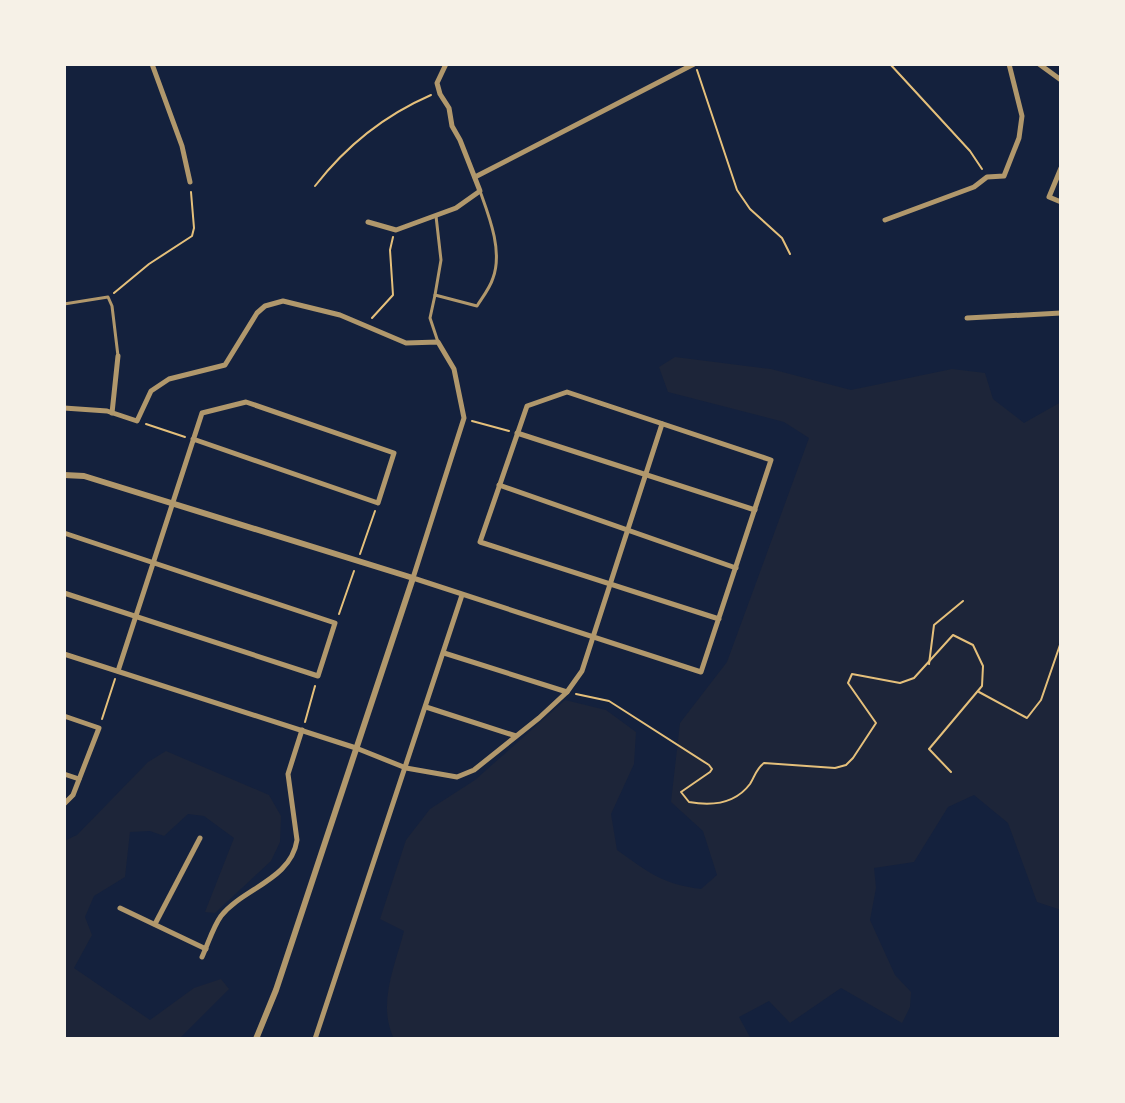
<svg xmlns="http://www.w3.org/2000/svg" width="1125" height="1103" viewBox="0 0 1125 1103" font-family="'Source Sans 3',sans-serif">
	<rect width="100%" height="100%" fill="#14213d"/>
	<!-- green -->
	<g fill="#1d2539">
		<path d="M 675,357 L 771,369 L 851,390 L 952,369 L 985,373 L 993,399 L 1024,423 L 1061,402 L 1061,910 L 1037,902 L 1008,823 L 974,795 L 948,807 L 914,862 L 874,868 L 876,888 L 870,920 L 895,975 L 911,992 L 910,1007 L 902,1023 L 841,988 L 790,1023 L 769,1001 L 739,1017 L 751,1039 L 394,1039 C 377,1004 395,966 404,931 L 380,919 L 406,840 L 430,809 L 475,780 L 565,700 L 606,710 L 636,732 L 634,764 L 611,814 L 617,850 C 648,872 662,884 701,889 L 717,875 L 703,831 L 671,802 L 680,723 L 727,662 L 809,438 L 784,422 L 668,392 L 659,367 Z"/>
		<polygon points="166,751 269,795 281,816 280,842 271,861 215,913 205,912 234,838 204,816 188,814 164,836 150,831 130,832 125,877 94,896 85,917 92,935 74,968 150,1020 194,988 221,979 229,989 179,1039 64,1039 64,841 77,835 148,762"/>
	</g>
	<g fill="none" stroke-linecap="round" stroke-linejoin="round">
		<!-- path -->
		<g stroke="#e5c07b" stroke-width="2">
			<polyline points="890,64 970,151 982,169"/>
			<polyline points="697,70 737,190 750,209 782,238 790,254"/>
			<path d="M 315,186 C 346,146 385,115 431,95"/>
			<polyline points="114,293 149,264 192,236 194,228 191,192"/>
			<polyline points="372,318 393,295 390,250 393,237"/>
			<polyline points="472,421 509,431"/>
			<polyline points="146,424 185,437"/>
			<polyline points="360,554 375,511"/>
			<polyline points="339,614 354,571"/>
			<polyline points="929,664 934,625 963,601"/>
			<polyline points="979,692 1027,718 1041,700 1061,642"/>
			<path d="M 576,694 L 609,701 L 709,765 L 712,769 L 710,772 L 681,792 L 689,802 C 711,806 735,804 750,784 C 755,776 756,769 764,763 L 835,768 L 846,765 L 853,758 L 876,723 L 848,683 L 852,674 L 900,683 L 914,678 L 953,635 L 973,645 L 983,666 L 982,686 L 929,749 L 951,772"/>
			<polyline points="102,719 115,679"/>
			<polyline points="305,722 315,686"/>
		</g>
		<!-- service -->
		<g stroke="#b1986c" stroke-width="3">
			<polyline points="435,295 441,260 436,216"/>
			<polyline points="64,304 108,297 112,306 118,356"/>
			<path d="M 438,342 L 430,318 L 435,295 L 477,306 C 482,298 490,288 493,278 C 503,251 489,216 480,191"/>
		</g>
		<!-- minor -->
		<g stroke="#b1986c" stroke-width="5">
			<polyline points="152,64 182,146 190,182"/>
			<polyline points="1039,64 1061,80"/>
			<polyline points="1061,168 1049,197 1061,202"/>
			<polyline points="475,177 694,64"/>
			<polyline points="885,220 974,187 987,177 1004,176 1019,138 1022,116 1009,64"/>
			<polyline points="368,222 396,230 456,208 480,191 460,140 452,126 449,108 440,94 437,83 446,64"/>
			<polyline points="967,318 1061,313"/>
			<polyline points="64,408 107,411 137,421 151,391 169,379 225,365 257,313 265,306 283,301 340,315 406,343 438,342 454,369 464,418 413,578 701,672 771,460 567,392 527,406 480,542 719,619"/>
			<polyline points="112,413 118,356"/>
			<polyline points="517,433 755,510"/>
			<polyline points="499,485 736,568"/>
			<polyline points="64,533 335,623 318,676 64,593"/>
			<polyline points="444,653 567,692"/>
			<polyline points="64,654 356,748 406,768 457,777 474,770 539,718 567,692 582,671 662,424"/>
			<path d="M 118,671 C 146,585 174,499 202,413 L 246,402 L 394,453 L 378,503 L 193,439"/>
			<polyline points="426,707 516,736"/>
			<polyline points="64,716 99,728 73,795 64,804"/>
			<polyline points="64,774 79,779"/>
			<polyline points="120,908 206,949"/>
			<polyline points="155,924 200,838"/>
			<path d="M 202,957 C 208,944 213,927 221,916 C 243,888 291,880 297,840 L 288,774 L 302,730"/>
			<polyline points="315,1039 462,595"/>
		</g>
		<!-- tertiary -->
		<polyline stroke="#b1986c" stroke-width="6" points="64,475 84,476 413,578 276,990 256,1039"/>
	</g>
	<!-- border -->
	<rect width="1125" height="1103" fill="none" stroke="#f6f1e7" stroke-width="132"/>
</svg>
